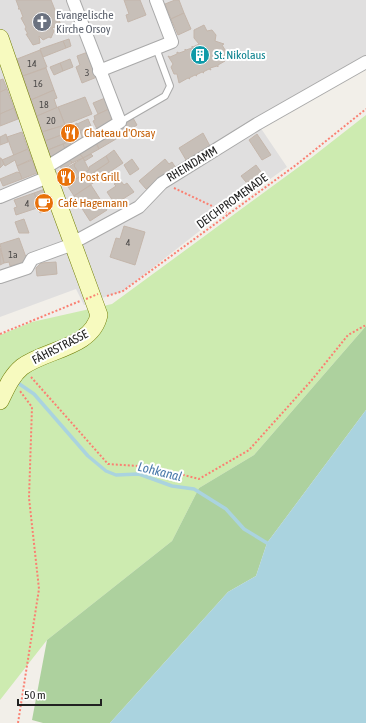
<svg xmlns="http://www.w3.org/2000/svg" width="366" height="723" viewBox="0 0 366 723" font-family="'Asap Condensed',sans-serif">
	<rect width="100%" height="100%" fill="#f2efe9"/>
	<!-- residential -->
	<polygon fill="#e0dfdf" points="0,0 366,0 366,62 258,124 287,167 225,211 123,291 102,298 100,301 84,305 76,289 0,317"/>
	<!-- grass -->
	<polygon fill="#cdebb0" points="366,115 366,326 254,455 199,488 172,541 47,640 0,700 0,335 32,322 112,304 311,158"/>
	<!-- forest -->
	<polygon fill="#add19e" points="366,326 366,410 267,543 256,576 228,592 110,723 43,723 32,720 47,640 172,541 199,488 254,455"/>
	<!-- water -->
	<polygon fill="#aad3df" points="366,410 366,723 110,723 228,592 256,576 267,543"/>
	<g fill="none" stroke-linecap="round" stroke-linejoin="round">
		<!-- stream -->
		<polyline stroke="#aad3df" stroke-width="3.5" points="18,383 34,394 88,456 106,471 116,475 139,474 172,486 194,489 226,509 244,529 267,543"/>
	</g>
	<!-- building -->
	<g fill="#c7bfb8" stroke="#c4b6ab">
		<polygon points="16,0 51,0 61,25 52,28 54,31 51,38 49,37 43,40 39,36 40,43 33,45 26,34 28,34 25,29 26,27 21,18 23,17 20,9 18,9 19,8"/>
		<polygon points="124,0 140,0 146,15 128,22 126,15 129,14"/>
		<polygon points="175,0 179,0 184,13 171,19 165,4"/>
		<polygon points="184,13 191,29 178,35 171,19"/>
		<polygon points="204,25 207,31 212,30 216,35 215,41 224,44 222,45 227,53 225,53 223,60 225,61 218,65 218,67 217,66 210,68 211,70 209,69 203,72 204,73 202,72 196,75 197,76 195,75 189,78 190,79 188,78 179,83 177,74 174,74 171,67 173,64 168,56 170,57 177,54 177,52 179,53 185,51 185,49 186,50 192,48 192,46 193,47 199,44 194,38 194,30"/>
		<polygon points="69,39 71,46 66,48 63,41"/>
		<polygon points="63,41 66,48 43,57 40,49"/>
		<polygon points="40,50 47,67 23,76 17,59"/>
		<polygon points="88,52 97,77 82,83 76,67 80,65 77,56"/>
		<polygon points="70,59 73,67 63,71 60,63"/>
		<polygon points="60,63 63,71 54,75 50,67"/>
		<polygon points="46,68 54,90 31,100 23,76"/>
		<polygon points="3,79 7,89 0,92 0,80"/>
		<polygon points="7,89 14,108 0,114 0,92"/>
		<polygon points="54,90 57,98 54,99 57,108 37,116 31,100"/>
		<polygon points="85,97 92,114 65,125 58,107"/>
		<polygon points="105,98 109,109 98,114 93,103"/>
		<polygon points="58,107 65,125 42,132 37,116"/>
		<polygon points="14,108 18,119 0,126 0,114"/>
		<polygon points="109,109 115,122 98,131 93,121 95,120 94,116"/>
		<polygon points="133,118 137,125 124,134 120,127"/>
		<polygon points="88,119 91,126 80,131 77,124"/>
		<polygon points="77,123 80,130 68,134 66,130"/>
		<polygon points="65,125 67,133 45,141 42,132"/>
		<polygon points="91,126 94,133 83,140 80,131"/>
		<polygon points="120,127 124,134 116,139 112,133"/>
		<polygon points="22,132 28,149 14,156 7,137"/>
		<polygon points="67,133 70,141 48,150 45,141"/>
		<polygon points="112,133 116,139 99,149 96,143"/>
		<polygon points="203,133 210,146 196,156 195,155 186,160 179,148"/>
		<polygon points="6,134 8,142 0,145 0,137"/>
		<polygon points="257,134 271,155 262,160 249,140"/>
		<polygon points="70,141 71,145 64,148 63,144"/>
		<polygon points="96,143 99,149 83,158 79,153"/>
		<polygon points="63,144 66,152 51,160 48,150"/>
		<polygon points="28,149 32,159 17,166 15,160 5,166 2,160"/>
		<polygon points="114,150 123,163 96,181 91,174 109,162 106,156"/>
		<polygon points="79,153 83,158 72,163 69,158"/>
		<polygon points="91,154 93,156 85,161 83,158"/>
		<polygon points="106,156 109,162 91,174 96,181 74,196 67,185 89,170 89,167"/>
		<polygon points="0,158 1,158 4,164 0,168"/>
		<polygon points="69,158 72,163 62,170 59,164"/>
		<polygon points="83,158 89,170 80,175 74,166 75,163"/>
		<polygon points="132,159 139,169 130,175 124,165"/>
		<polygon points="165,159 169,164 172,162 176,168 146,189 139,181"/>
		<polygon points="32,160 37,173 22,179 17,166"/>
		<polygon points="75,163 74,166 80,175 85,173 67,185 59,173"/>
		<polygon points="256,165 264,176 250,187 241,176"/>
		<polygon points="17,172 20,173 22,179 3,186 0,179"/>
		<polygon points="120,180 124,185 127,183 134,192 115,204 107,192 116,186 114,184"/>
		<polygon points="91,185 107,210 90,221 74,196"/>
		<polygon points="45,189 52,209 40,213 38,208 40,207 34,193"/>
		<polygon points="34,193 40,207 16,215 14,208 17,207 14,200"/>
		<polygon points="24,219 29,233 19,233 15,222"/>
		<polygon points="124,226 145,232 135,265 110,257 116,238 120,239"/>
		<polygon points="19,238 27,260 26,262 10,266 9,262 4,263 0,244"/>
		<polygon points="0,248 4,263 0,265"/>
		<polygon points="56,262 57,274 37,276 36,268 41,263"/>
	</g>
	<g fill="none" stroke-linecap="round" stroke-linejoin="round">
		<!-- service casing -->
		<g stroke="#a9a9a9" stroke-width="8">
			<polyline id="service" points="120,122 165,96 170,86 156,48"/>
		</g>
		<!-- minor casing -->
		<g stroke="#a9a9a9" stroke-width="14">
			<g id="minor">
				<polyline points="99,71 172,42 156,0"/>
				<polyline points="45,168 120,122 73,0"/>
				<polyline points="0,197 48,177"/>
				<polyline points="0,277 27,268 32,259 65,247 139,207 162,183 257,124 366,62"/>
			</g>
		</g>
		<!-- secondary casing -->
		<g stroke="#707d05" stroke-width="18">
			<path id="secondary" d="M 0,38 L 45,168 L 99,315 C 92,348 46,349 22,367 C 11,376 6,389 0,401"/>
		</g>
		<!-- path -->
		<g stroke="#fa8072" stroke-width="2" stroke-dasharray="2 2" stroke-linecap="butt">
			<polyline points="174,188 229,214"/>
			<polyline points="107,296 123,291 296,165 366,109"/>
			<polyline points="0,334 80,301"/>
			<polyline points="31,377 108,464 154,467 199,479 249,450 311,381 348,335 366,325"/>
			<polyline points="18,723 39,589 29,498 32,407 20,391"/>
		</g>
		<!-- service -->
		<use href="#service" stroke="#fff" stroke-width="6"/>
		<!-- minor -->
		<use href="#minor" stroke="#fff" stroke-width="12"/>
		<!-- secondary -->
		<use href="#secondary" stroke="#f7fabf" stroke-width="17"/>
		<!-- path-bridge -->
		<polyline stroke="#fa8072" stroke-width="2" stroke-dasharray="2 2" stroke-linecap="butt" points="86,299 98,294"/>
	</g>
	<!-- icons -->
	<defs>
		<g id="church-disc" transform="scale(1)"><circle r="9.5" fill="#6b7280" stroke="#fff"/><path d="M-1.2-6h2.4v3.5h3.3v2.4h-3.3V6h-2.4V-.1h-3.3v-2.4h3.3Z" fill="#fff"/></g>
		<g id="building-disc" transform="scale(1)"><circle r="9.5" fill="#0f9aa8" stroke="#fff"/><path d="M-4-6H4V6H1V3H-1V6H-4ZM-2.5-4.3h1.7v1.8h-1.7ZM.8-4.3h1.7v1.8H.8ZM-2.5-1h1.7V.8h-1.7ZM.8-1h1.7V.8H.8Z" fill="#fff"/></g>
		<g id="restaurant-disc" transform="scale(1)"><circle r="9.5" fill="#e8710a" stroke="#fff"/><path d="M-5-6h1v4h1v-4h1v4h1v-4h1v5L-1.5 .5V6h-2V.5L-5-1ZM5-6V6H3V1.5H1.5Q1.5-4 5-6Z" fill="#fff"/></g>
		<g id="cafe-disc" transform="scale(1)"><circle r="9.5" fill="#e8710a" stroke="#fff"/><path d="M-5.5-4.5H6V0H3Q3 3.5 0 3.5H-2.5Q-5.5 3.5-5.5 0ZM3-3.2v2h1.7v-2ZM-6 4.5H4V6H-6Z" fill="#fff"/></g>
	</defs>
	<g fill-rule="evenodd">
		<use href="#church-disc" x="42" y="22"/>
		<use href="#building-disc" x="200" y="55"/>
		<use href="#restaurant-disc" x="70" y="133"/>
		<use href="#restaurant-disc" x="66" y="177"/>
		<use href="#cafe-disc" x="44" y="203"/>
	</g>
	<g text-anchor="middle" stroke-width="4" stroke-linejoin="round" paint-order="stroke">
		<!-- number labels -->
		<g font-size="10" fill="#4b4948">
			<text x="32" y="67">14</text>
			<text x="87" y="76">3</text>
			<text x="38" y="87">16</text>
			<text x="44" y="108">18</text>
			<text x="51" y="124">20</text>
			<text x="27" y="207">4</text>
			<text x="128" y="246">4</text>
			<text x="13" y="258">1a</text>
		</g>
		<!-- worship labels -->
		<g font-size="12" fill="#5b616d" stroke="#fff" text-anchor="start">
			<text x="56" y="19">Evangelische<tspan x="56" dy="14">Kirche Orsoy</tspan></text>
		</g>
		<!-- culture labels -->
		<g font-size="12" fill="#0d838f" stroke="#fff" text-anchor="start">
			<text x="214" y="59">St. Nikolaus</text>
		</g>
		<!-- food labels -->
		<g font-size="12" fill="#c56008" stroke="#fff" text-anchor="start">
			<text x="84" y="137">Chateau d'Orsay</text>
			<text x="80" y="181">Post Grill</text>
			<text x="58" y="207">Café Hagemann</text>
		</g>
		<!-- street labels -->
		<g font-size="12" fill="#222" stroke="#fff">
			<text transform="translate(192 164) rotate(-31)" y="4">RHEINDAMM</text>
			<text transform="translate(232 201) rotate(-36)" y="4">DEICHPROMENADE</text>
			<text transform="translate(60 347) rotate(-27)" y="4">FÄHRSTRASSE</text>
		</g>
		<!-- water labels -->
		<g font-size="13" font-style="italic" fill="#4a7aab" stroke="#fff">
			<text transform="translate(160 471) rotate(14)" y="5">Lohkanal</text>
		</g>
	</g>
	<!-- scale -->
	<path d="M18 699v6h83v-6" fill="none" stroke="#222222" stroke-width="2"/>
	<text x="24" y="699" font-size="12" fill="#222222" stroke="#ffffff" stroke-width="3" paint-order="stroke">50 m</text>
</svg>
